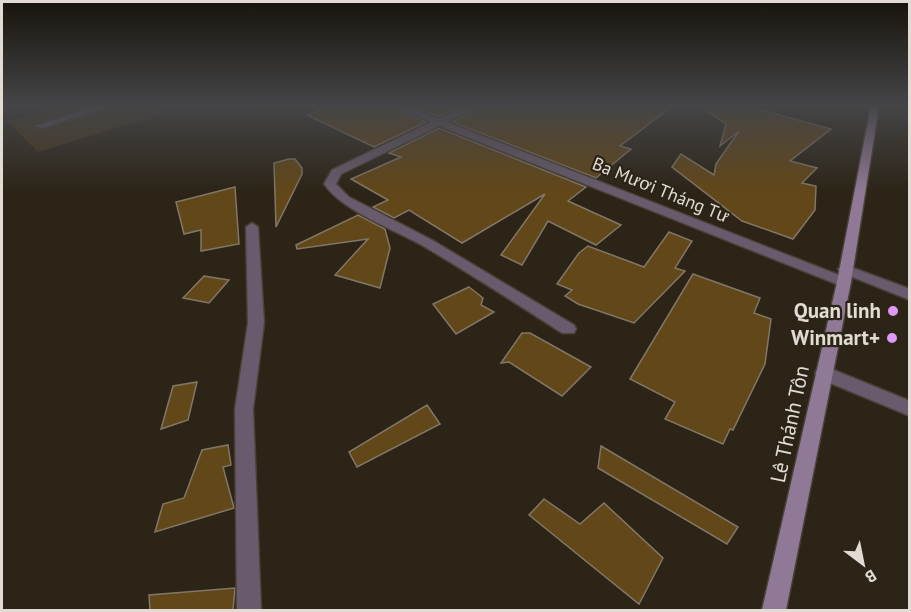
<svg xmlns="http://www.w3.org/2000/svg" width="911" height="612" viewBox="0 0 911 612" font-family="'PT Sans',sans-serif">
	<rect width="100%" height="100%" fill="#2c2417"/>
	<!-- green -->
	<polygon fill="#45351b" points="59,106 150,106 162,114 38,152 7,121"/>
	<!-- building -->
	<g fill="#624718" stroke="#817768" stroke-width="1.5">
		<polygon points="332,106 392,106 426,122 374,147 307,115"/>
		<polygon points="412,106 462,106 439,117"/>
		<polygon points="480,106 673,106 620,146 631,149 596,178 452,122"/>
		<polygon points="699,106 746,106 831,129 790,161 817,168 802,183 816,186 815,210 793,239 742,221 672,167 681,154 714,175 716,164 739,131 720,146 726,124"/>
		<polygon points="439,128 586,187 568,201 621,225 596,245 548,221 522,265 501,255 545,194 462,243 409,210 394,218 373,207 388,200 351,179 401,157 389,153"/>
		<polygon points="289,159 295,159 302,168 302,174 276,227 274,163"/>
		<polygon points="235,187 239,244 201,251 201,230 184,234 176,202"/>
		<polygon points="358,215 385,229 390,248 380,288 335,275 368,239 297,249 296,245"/>
		<polygon points="669,232 692,241 675,268 685,271 634,323 578,304 565,296 572,290 557,284 579,253 588,246 644,267"/>
		<polygon points="693,274 760,298 754,313 771,319 765,364 733,430 730,429 723,444 665,419 675,402 630,379"/>
		<polygon points="204,276 229,280 209,303 183,298"/>
		<polygon points="469,287 483,298 481,305 494,312 456,334 433,304"/>
		<polygon points="522,333 530,333 591,367 562,396 509,362 501,363"/>
		<polygon points="197,382 188,420 161,429 173,386"/>
		<polygon points="427,405 440,424 357,467 349,452"/>
		<polygon points="228,445 231,465 223,467 234,508 155,532 163,504 184,498 202,450"/>
		<polygon points="601,446 738,527 727,544 598,468"/>
		<polygon points="544,499 580,524 604,503 663,558 639,604 529,515"/>
		<polygon points="235,588 233,610 150,610 149,595"/>
	</g>
	<g fill="none" stroke-linecap="round" stroke-linejoin="round">
		<!-- street casing -->
		<g stroke="#494135" stroke-width="3">
			<g id="street">
				<polygon points="97,106 110,106 43,128 35,126"/>
				<path d="M 394,106 L 406,106 L 439,119 L 467,106 L 478,106 L 447,122 L 849,279 L 851,282 L 849,285 L 839,285 L 439,126 L 341,174 L 336,184 L 349,197 L 432,240 L 574,325 L 576,329 L 574,333 L 562,333 C 517,304 472,275 425,247 C 396,230 342,211 324,184 L 332,170 L 431,122 Z"/>
				<polygon points="252,223 258,227 264,323 253,409 261,610 237,610 235,409 248,323 246,227"/>
				<polygon points="845,265 910,289 910,300 840,272 838,269"/>
				<polygon points="824,366 910,401 910,416 818,378 815,373 818,368"/>
			</g>
		</g>
		<!-- secondary casing -->
		<g stroke="#494135" stroke-width="3">
			<polygon id="secondary" points="871,106 879,106 851,282 786,610 762,610 837,282"/>
		</g>
		<!-- street -->
		<use href="#street" fill="#695b6d" fill-rule="evenodd"/>
		<!-- secondary -->
		<use href="#secondary" fill="#8f7996" fill-rule="evenodd"/>
	</g>
	<!-- sky -->
	<linearGradient id="sky" x2="0" y2="1"><stop stop-color="#18140d"/><stop offset="0.55" stop-color="#454547"/><stop offset="1" stop-color="#454547" stop-opacity="0"/></linearGradient>
	<rect width="911" height="192" fill="url(#sky)"/>
	<!-- markers -->
	<g fill="#dd99f3" stroke="#2c2417" stroke-width="2">
		<circle cx="893" cy="311" r="6"/>
		<circle cx="892" cy="338" r="6"/>
	</g>
	<g text-anchor="middle" stroke-width="4.5" stroke-linejoin="round" paint-order="stroke">
		<!-- far-street labels -->
		<g font-size="18" fill="#e1dbd3" stroke="#2c2417">
			<text transform="translate(661 190) rotate(22)" y="6">Ba Mươi Tháng Tư</text>
		</g>
		<!-- poi labels -->
		<g font-size="21" font-weight="bold" fill="#e1dbd3" stroke="#2c2417" text-anchor="end">
			<text x="881" y="318">Quan linh</text>
			<text x="880" y="345">Winmart+</text>
		</g>
		<!-- street labels -->
		<g font-size="21" fill="#e1dbd3" stroke="#2c2417">
			<text transform="translate(790 424) rotate(-78)" y="7">Lê Thánh Tôn</text>
		</g>
	</g>
	<!-- border -->
	<rect width="911" height="612" fill="none" stroke="#e1dbd3" stroke-width="6"/>
	<!-- north arrow -->
	<g transform="translate(863 564) rotate(148)" stroke="#2c2417" stroke-width="4.5" paint-order="stroke">
	<path d="M0-4.5L10 22L0 15L-10 22Z" fill="#e1dbd3"/>
	<text y="-9" font-size="16" font-weight="bold" text-anchor="middle" fill="#e1dbd3">B</text>
	</g>
</svg>
